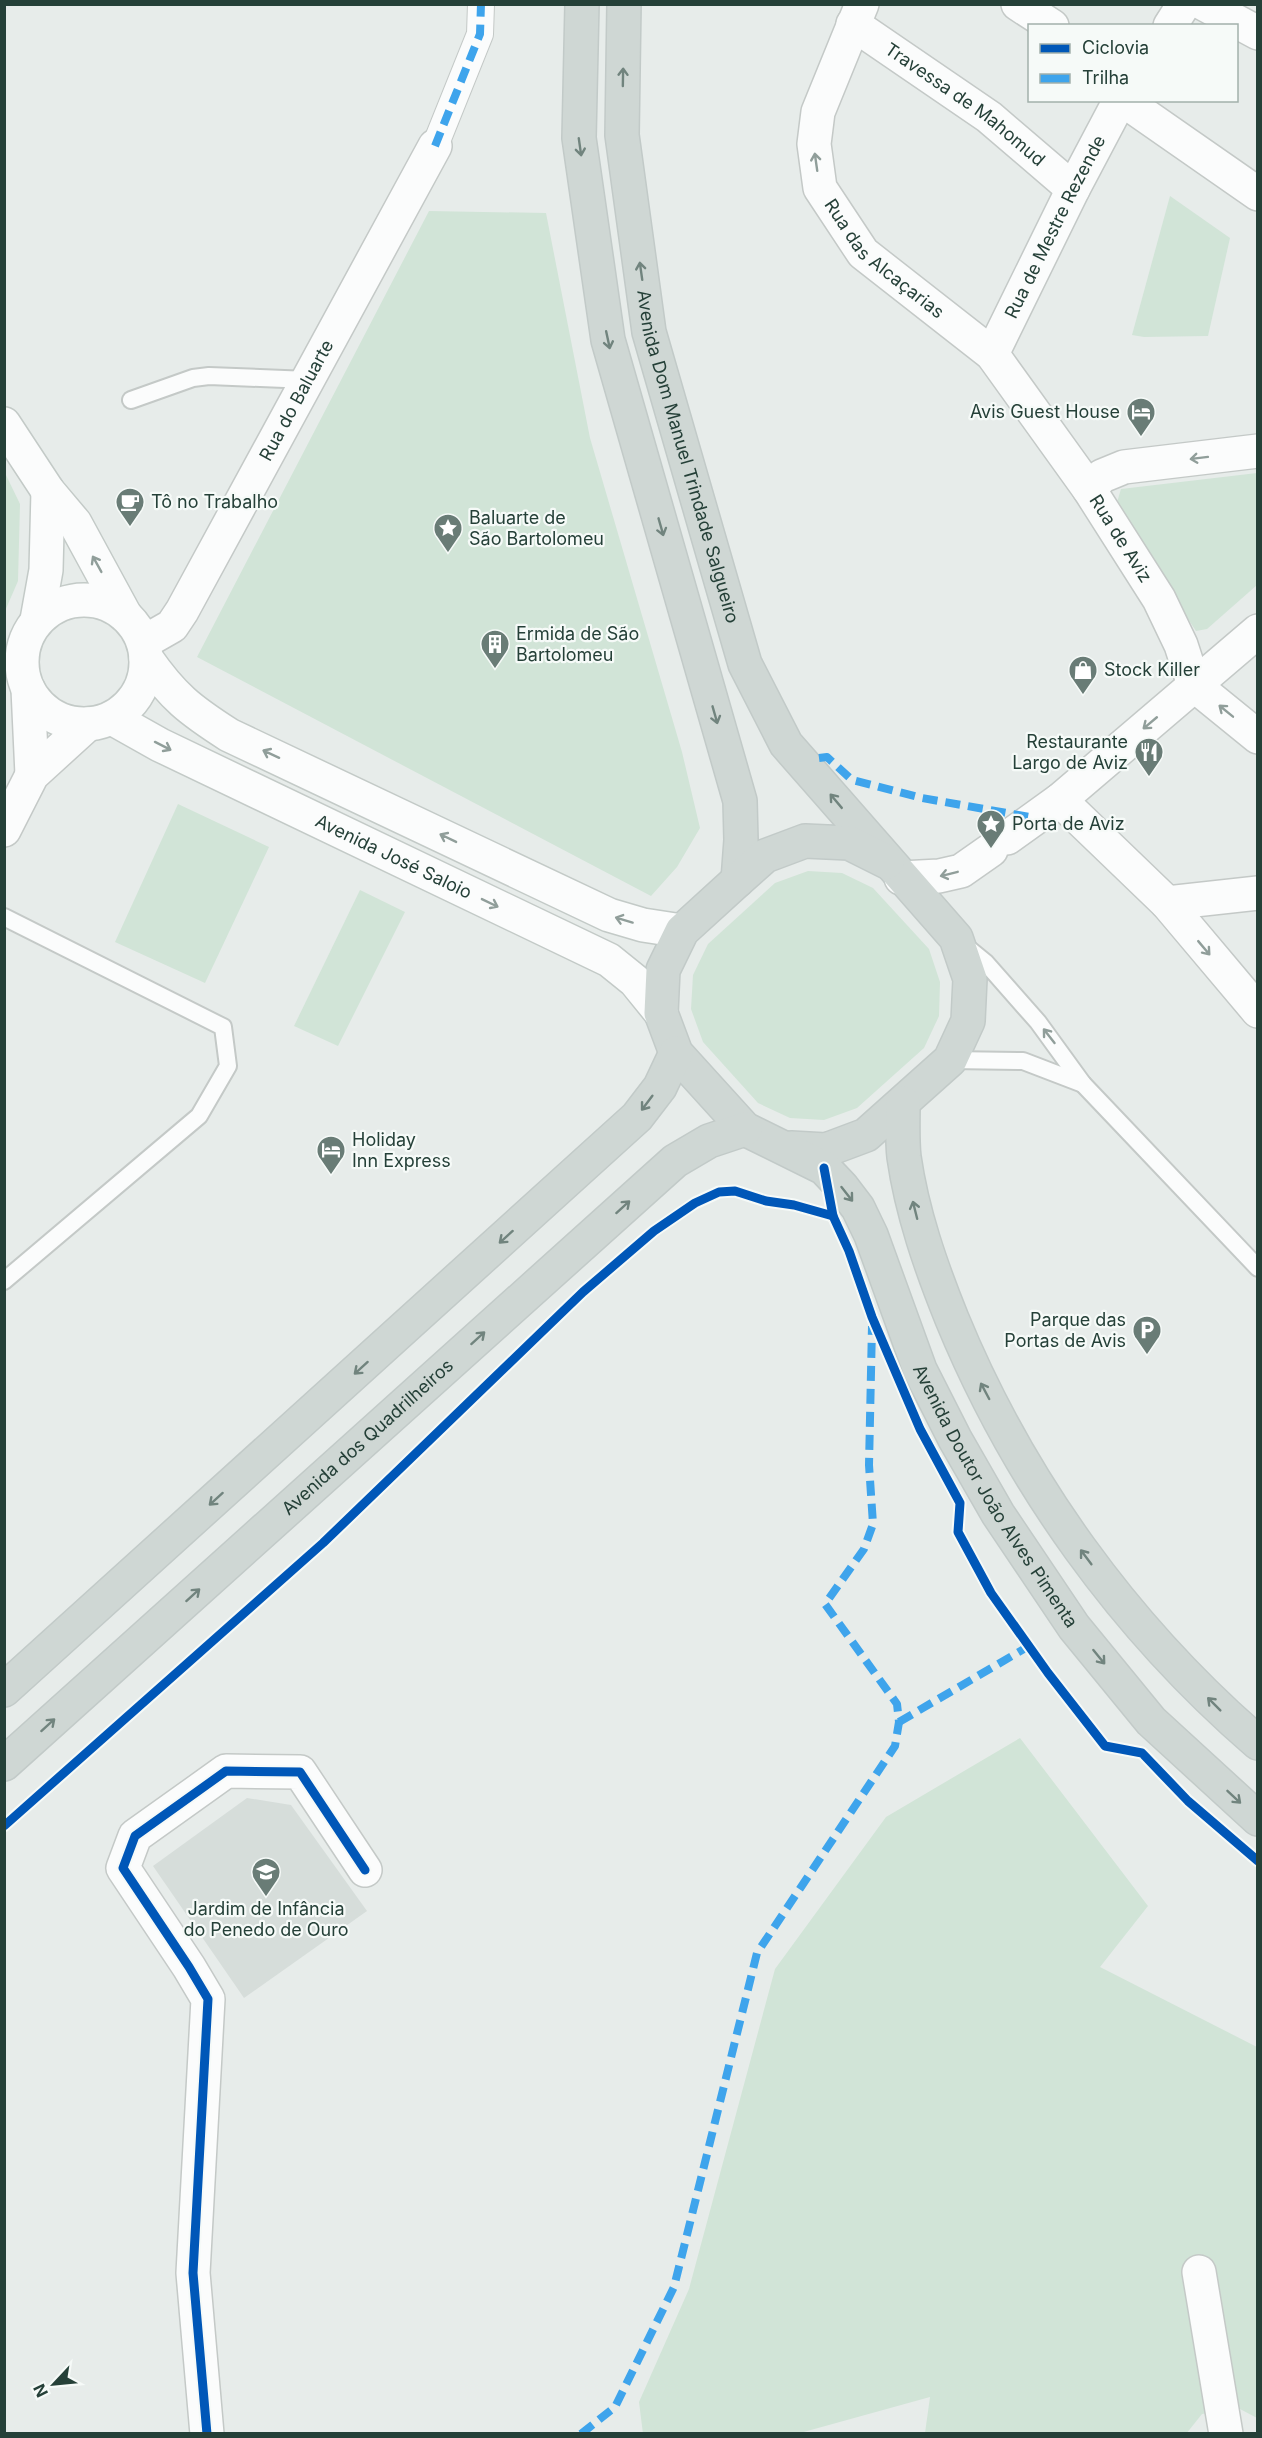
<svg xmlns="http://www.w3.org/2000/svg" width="1262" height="2438" viewBox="0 0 1262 2438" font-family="Inter,sans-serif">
	<rect width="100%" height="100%" fill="#e7ecea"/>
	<!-- built -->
	<polygon fill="#d6ddda" points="247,1798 291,1805 367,1911 244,1998 153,1866"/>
	<!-- green -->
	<g fill="#d1e4d7">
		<polygon points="1170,196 1230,238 1208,336 1144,337 1132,335"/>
		<polygon points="429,211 546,213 590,438 682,752 700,828 677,867 651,896 197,657"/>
		<polygon points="5,473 20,504 18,581 5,611"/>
		<polygon points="1257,473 1257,585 1207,629 1196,631 1115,509 1121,489"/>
		<polygon points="178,804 269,847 205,983 115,942"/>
		<polygon points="808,871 842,873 873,888 929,949 940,982 939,1016 924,1048 857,1108 824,1120 790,1118 758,1103 703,1042 691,1009 693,975 708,944 775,883"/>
		<polygon points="360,890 405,912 338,1046 294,1026"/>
		<polygon points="1020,1738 1148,1906 1100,1967 1257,2047 1257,2418 1240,2409 1202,2414 1186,2434 925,2433 930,2397 800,2433 643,2434 639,2402 689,2289 775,1969 886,1817"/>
	</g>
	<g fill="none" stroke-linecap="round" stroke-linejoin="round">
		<!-- service casing -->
		<g stroke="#c4c9c7" stroke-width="20">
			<g id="service">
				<polyline points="131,400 193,378 209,376 309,380"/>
				<polyline points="4,917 223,1027 228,1066 199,1116 4,1281"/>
				<polyline points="964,945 986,963 1038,1022 1083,1084 1258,1268"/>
				<polyline points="950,1060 1023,1061 1083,1084"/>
			</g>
		</g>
		<!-- pedestrian casing -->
		<g stroke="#c4c9c7" stroke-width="28">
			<polyline id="pedestrian" points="435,146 480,34 481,4"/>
		</g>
		<!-- minor casing -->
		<g stroke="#c4c9c7" stroke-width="36">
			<g id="minor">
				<path id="s1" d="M 862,4 L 818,112 L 814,144 L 820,188 L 863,253 L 992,354 L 1089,489 L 1159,599 L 1181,645 L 1194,685"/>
				<polyline points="1018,4 1052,26"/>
				<polyline points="1204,4 1258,33"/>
				<path id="s2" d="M 853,24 L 989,117 L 1073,189"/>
				<polyline points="1170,26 1184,4"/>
				<polyline points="1123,100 1258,194"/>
				<path id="s3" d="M 992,354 L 1073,189 L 1120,100"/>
				<polyline points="1089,489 1102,476 1124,467 1258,451"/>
				<path id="s4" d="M 144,642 L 172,626 L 182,611 L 435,146"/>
				<polyline points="1194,685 1258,737"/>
				<polyline points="28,689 32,775"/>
				<polyline points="1060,800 1167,903 1258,1011"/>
				<polyline points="4,830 32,775 88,724"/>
				<polyline points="1007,838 1060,800 1258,631"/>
				<polyline points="901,878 939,876 961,871 991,850"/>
				<polyline points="1167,903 1258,893"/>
				<polyline points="1199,2272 1226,2434"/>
				<polyline points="207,2434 193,2273 208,1999 189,1967 123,1868 135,1836 226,1771 300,1772 365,1870"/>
			</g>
		</g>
		<!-- secondary casing -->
		<g stroke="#c3cac7" stroke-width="36">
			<g id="secondary">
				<polyline points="4,424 48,491 75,523 125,615"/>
				<circle cx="84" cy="662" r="62"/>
				<polyline points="37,620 46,570 48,491"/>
				<path d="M 146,658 C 173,697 190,710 229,735 L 609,915 L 643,925 L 682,931"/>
				<path id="s5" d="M 112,718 L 160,745 L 609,960 L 635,981 L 661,1013"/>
			</g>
		</g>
		<!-- primary casing -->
		<g stroke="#c2cac8" stroke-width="36">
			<g id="primary">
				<polyline points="582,4 579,138 608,340 740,801 741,840 738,880"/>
				<path id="s6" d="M 624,4 L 622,135 L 649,332 L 745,664 L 786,744 L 956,938 L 970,979 L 968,1021 L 950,1060 L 866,1135 L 826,1150 L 791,1148"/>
				<path id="s7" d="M 887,862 L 849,843 L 805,841 L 765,856 L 738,880 L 682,931 L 663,970 L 661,1013 L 676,1053 L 745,1129 L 824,1168 L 842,1187 L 858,1208 L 871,1235 L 920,1370 L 955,1439 L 998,1514 L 1074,1627 L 1151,1721 L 1258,1819"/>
				<path d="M 903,1103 C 903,1121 902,1140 904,1157 C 912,1213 931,1267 952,1319 C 1019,1482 1125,1628 1258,1743"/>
				<polyline points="4,1690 637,1117 660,1087 676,1053"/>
				<path id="s8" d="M 4,1764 L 675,1161 L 709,1141 L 745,1129"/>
			</g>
		</g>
		<!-- service -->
		<use href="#service" stroke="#fbfcfc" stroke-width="16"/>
		<!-- pedestrian -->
		<use href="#pedestrian" stroke="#fbfcfc" stroke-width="26"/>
		<!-- minor -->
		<use href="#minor" stroke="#fbfcfc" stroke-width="33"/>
		<!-- secondary -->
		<use href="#secondary" stroke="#fbfcfc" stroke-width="33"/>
		<!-- primary -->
		<use href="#primary" stroke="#cfd7d4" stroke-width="33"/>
		<!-- quiet -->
		<g stroke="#3ea4ec" stroke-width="8" stroke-dasharray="15 8" stroke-linecap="butt">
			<polyline points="435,146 480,34 481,4"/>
			<polyline points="819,758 827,757 852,780 922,798 1035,818"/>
			<polyline points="899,1722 1029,1646"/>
			<polyline points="581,2434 615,2407 674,2287 757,1953 895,1746 899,1722 897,1704 825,1604 864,1549 873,1524 869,1465 872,1326"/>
		</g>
		<!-- cycleway casing -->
		<g stroke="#f6faf8" stroke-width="13">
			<g id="cycleway">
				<polyline points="824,1168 833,1216 849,1251 872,1317 920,1429 960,1503 958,1532 991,1593 1048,1673 1105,1746 1142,1753 1188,1801 1258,1861"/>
				<polyline points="4,1826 323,1543 583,1292 654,1231 695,1203 719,1192 735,1191 766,1201 794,1205 833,1216"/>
				<polyline points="207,2434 193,2273 208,1999 189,1967 123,1868 135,1836 226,1771 300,1772 365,1870"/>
			</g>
		</g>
		<!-- cycleway -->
		<use href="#cycleway" stroke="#0057b8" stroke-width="9"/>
	</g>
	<!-- one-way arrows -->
	<defs><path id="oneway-shaft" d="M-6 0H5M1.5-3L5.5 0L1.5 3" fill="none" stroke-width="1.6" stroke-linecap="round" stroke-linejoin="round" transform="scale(1.5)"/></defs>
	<g stroke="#71847e">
		<use href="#oneway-shaft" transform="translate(623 77) rotate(-89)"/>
		<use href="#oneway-shaft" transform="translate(580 147) rotate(82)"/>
		<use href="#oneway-shaft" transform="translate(641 271) rotate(-98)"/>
		<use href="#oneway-shaft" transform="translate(608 340) rotate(78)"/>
		<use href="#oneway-shaft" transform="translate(661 527) rotate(74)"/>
		<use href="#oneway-shaft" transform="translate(715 715) rotate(74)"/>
		<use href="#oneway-shaft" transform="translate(836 801) rotate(-130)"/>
		<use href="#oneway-shaft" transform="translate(647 1103) rotate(127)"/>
		<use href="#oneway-shaft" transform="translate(847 1194) rotate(52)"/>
		<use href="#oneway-shaft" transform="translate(623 1207) rotate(-42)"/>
		<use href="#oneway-shaft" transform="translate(915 1210) rotate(-104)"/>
		<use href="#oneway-shaft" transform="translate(506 1237) rotate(138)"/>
		<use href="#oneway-shaft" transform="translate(478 1338) rotate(-42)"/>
		<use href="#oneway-shaft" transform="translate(361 1368) rotate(138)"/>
		<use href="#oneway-shaft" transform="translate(985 1391) rotate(-118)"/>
		<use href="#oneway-shaft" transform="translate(216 1499) rotate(138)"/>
		<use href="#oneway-shaft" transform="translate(1086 1557) rotate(-127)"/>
		<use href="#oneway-shaft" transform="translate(193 1595) rotate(-42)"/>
		<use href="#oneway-shaft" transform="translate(1099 1657) rotate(51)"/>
		<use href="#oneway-shaft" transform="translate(1214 1704) rotate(-135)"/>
		<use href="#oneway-shaft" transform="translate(48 1725) rotate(-42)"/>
		<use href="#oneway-shaft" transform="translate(1234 1797) rotate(43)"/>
	</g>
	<g stroke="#909e9a">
		<use href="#oneway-shaft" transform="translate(816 162) rotate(-98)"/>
		<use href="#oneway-shaft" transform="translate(1199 458) rotate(173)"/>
		<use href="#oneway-shaft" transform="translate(97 564) rotate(-119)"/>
		<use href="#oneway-shaft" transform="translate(1226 711) rotate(-141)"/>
		<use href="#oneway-shaft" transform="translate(1150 723) rotate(140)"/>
		<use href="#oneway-shaft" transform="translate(163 746) rotate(27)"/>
		<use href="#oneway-shaft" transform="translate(271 754) rotate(-155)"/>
		<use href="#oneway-shaft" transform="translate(448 838) rotate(-154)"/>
		<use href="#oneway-shaft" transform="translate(949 874) rotate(166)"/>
		<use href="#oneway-shaft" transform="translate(490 903) rotate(26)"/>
		<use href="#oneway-shaft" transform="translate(624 920) rotate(-163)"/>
		<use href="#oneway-shaft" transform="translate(1204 948) rotate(50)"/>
		<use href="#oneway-shaft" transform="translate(1049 1036) rotate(-128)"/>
	</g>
	<!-- icons -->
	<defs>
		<g id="hotel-pin" transform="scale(1.5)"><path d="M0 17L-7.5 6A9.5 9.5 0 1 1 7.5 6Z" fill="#697c76" stroke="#f6faf8"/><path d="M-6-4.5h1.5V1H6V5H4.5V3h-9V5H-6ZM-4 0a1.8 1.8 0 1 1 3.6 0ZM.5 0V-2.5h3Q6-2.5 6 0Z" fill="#fff"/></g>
		<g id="cafe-pin" transform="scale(1.5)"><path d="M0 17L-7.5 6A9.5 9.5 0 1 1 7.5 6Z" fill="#697c76" stroke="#f6faf8"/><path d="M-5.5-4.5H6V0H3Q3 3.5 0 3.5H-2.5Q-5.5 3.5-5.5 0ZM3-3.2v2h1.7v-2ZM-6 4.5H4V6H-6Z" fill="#fff"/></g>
		<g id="sight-pin" transform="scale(1.5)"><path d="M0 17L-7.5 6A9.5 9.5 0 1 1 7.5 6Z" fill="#697c76" stroke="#f6faf8"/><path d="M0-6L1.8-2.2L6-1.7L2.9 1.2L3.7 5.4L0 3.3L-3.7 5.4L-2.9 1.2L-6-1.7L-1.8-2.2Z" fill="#fff"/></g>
		<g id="building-pin" transform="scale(1.5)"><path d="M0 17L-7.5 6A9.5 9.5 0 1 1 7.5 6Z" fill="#697c76" stroke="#f6faf8"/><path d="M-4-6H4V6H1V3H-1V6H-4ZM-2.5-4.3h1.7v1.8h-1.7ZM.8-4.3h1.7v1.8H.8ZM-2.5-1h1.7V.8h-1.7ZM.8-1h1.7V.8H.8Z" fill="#fff"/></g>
		<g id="shop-pin" transform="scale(1.5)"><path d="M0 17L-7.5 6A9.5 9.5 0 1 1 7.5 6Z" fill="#697c76" stroke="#f6faf8"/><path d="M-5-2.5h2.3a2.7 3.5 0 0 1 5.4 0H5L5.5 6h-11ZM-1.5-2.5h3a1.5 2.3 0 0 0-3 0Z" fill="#fff"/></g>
		<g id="restaurant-pin" transform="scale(1.5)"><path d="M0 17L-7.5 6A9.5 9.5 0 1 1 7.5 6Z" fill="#697c76" stroke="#f6faf8"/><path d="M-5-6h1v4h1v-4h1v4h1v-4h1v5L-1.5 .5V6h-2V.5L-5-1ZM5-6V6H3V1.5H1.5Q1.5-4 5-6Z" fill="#fff"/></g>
		<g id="parking-pin" transform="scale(1.5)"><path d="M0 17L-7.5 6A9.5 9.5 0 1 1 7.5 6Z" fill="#697c76" stroke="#f6faf8"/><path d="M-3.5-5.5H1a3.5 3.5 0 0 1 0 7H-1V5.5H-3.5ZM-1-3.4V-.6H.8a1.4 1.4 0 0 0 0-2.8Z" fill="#fff"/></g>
		<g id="school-pin" transform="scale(1.5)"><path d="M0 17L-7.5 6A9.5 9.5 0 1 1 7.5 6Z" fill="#697c76" stroke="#f6faf8"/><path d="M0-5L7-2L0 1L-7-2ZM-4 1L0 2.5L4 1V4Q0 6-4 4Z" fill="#fff"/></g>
	</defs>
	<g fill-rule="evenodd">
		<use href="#hotel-pin" x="1141" y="412"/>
		<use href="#cafe-pin" x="130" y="502"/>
		<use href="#sight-pin" x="448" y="528"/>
		<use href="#building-pin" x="495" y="644"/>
		<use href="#shop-pin" x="1083" y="670"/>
		<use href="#restaurant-pin" x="1149" y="752"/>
		<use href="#sight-pin" x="991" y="824"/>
		<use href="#hotel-pin" x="331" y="1150"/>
		<use href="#parking-pin" x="1147" y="1330"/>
		<use href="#school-pin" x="266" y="1872"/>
	</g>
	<g text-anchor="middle" stroke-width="4.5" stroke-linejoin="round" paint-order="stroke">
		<!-- street labels -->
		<g font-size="18" fill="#254038" stroke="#f6faf8">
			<text dy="6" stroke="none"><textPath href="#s2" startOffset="138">Travessa de Mahomud</textPath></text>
			<text dy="6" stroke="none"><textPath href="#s3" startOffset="142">Rua de Mestre Rezende</textPath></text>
			<text dy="6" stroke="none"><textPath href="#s1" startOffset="290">Rua das Alcaçarias</textPath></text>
			<text dy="6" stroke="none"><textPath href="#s4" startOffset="290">Rua do Baluarte</textPath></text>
			<text dy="6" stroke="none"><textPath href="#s6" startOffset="460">Avenida Dom Manuel Trindade Salgueiro</textPath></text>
			<text dy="6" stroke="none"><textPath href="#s1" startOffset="660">Rua de Aviz</textPath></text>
			<text dy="6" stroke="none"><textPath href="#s5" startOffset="314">Avenida José Saloio</textPath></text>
			<text dy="6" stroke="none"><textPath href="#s8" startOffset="489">Avenida dos Quadrilheiros</textPath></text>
			<text dy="6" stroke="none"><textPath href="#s7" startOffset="934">Avenida Doutor João Alves Pimenta</textPath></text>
		</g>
		<!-- poi labels -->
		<g font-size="18" fill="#254038" stroke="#f6faf8" text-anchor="start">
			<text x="1120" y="418" text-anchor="end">Avis Guest House</text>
			<text x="151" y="508">Tô no Trabalho</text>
			<text x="469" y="524">Baluarte de<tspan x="469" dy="21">São Bartolomeu</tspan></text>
			<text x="516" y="640">Ermida de São<tspan x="516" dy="21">Bartolomeu</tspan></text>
			<text x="1104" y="676">Stock Killer</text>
			<text x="1128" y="748" text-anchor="end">Restaurante<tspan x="1128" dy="21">Largo de Aviz</tspan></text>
			<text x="1012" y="830">Porta de Aviz</text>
			<text x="352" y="1146">Holiday<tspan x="352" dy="21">Inn Express</tspan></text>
			<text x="1126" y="1326" text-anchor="end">Parque das<tspan x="1126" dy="21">Portas de Avis</tspan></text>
			<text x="266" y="1915" text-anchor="middle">Jardim de Infância<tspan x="266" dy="21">do Penedo de Ouro</tspan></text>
		</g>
	</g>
	<!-- border -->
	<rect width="1262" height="2438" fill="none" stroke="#254038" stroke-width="12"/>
	<!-- legend -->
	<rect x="1028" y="24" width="210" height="78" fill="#f6faf8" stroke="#a2b0ab" stroke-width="1.5"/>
	<rect x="1040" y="44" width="30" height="9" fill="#0057b8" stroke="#a2b0ab" stroke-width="1.5"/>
	<text x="1082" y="54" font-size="18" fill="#254038">Ciclovia</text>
	<rect x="1040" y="74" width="30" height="9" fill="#3ea4ec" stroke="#a2b0ab" stroke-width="1.5"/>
	<text x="1082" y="84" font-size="18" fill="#254038">Trilha</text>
	<!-- north arrow -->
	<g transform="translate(54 2384) rotate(244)" stroke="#f6faf8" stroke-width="4.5" paint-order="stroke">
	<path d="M0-4.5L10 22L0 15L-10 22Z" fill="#254038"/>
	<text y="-9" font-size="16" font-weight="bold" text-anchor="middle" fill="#254038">N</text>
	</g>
</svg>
